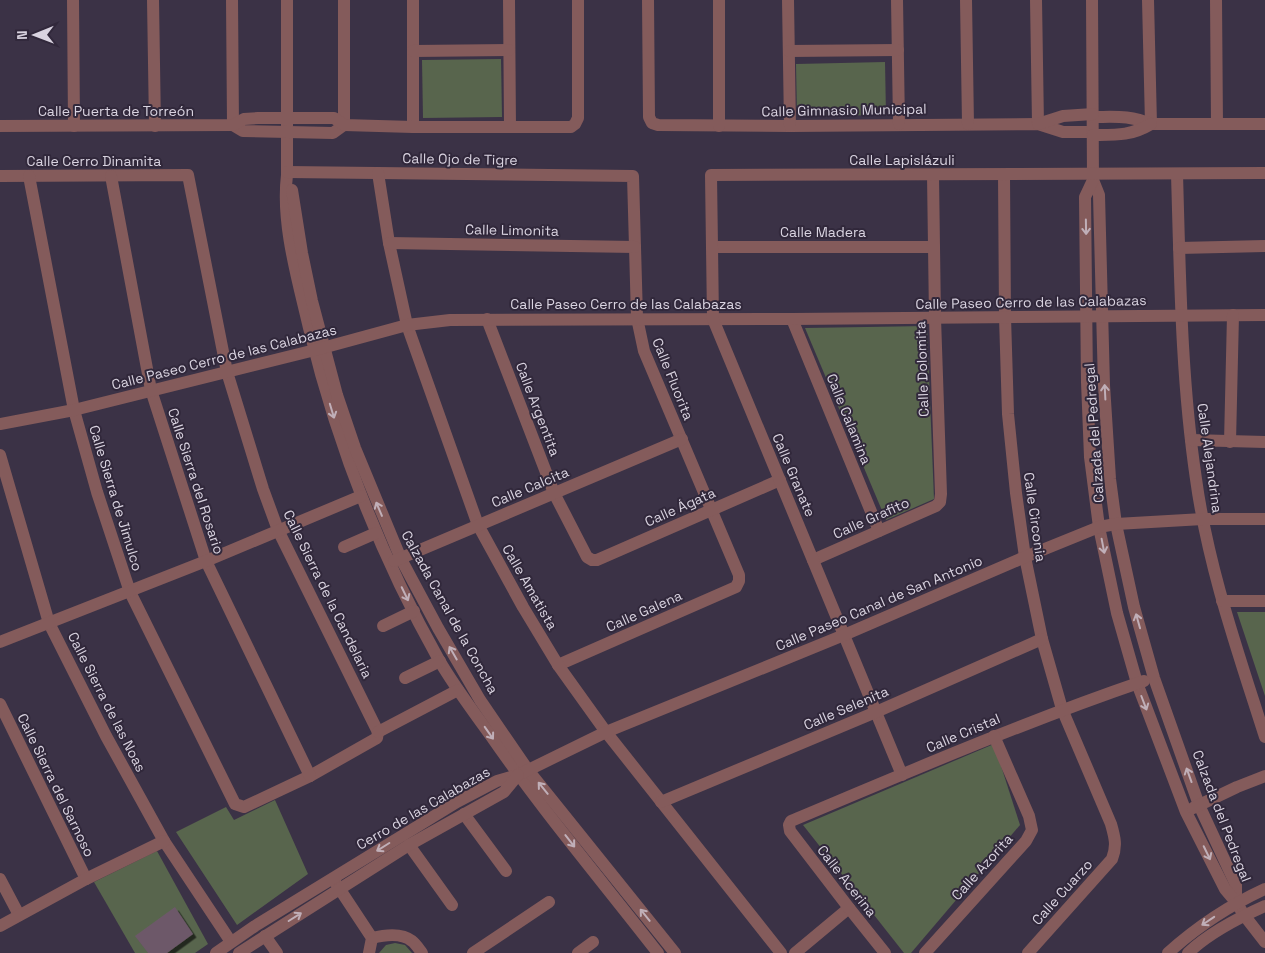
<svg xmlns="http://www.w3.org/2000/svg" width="1265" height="953" viewBox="0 0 1265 953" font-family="'Space Grotesk',sans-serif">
	<defs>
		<filter id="shadow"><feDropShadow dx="3.5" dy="3.5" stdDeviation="0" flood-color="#0009"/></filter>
	</defs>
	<rect width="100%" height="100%" fill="#3b3246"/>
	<!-- green -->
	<g fill="#58654d">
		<polygon points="501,59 502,117 423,118 422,60"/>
		<polygon points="885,62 886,115 797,116 796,64"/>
		<polygon points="927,326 934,499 886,520 805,328"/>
		<polygon points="1237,612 1265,612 1265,696"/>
		<polygon points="994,744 1020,825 911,953 904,953 803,825"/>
		<polygon points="275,800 308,874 237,925 176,832 226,807 234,820"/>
		<polygon points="157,851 208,944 195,953 135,953 94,882"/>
		<polygon points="395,943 405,945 412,953 379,953 386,945"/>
	</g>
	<!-- building -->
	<polygon fill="#6d5969" filter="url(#shadow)" points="175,907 193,934 167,953 148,953 135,936"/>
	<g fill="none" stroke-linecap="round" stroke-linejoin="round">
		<!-- minor -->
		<g stroke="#845b5b" stroke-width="12">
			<polyline points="73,0 74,126"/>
			<polyline points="153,0 155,126"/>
			<polyline points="232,0 233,125"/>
			<path d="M 287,0 L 287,175 C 281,224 298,280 309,328 C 337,444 380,555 439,660 C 454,686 473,711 491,736 C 543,811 602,881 658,953"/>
			<polyline points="344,0 344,125"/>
			<polyline points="413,0 413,127"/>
			<polyline points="509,0 510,127"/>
			<polyline points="648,0 649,117 652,123 658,125 790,126 1038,124 1063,132 1093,132"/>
			<polyline points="719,0 719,126"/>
			<polyline points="788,0 790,126"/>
			<polyline points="897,0 899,124"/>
			<polyline points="966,0 968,124"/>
			<polyline points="1036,0 1038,124"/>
			<polyline points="1092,0 1093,180 1099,195 1104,385 1110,479 1116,524 1134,607 1154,678 1199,805 1236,885 1236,902"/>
			<polyline points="1148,0 1151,124"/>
			<polyline points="1216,0 1217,124"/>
			<polyline points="413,51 509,50"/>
			<polyline points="789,51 898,50"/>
			<path d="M 1093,117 C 1115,117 1130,115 1151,124 L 1265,124"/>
			<polyline points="1038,124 1063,116 1093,114"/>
			<polyline points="233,125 243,131 333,133 344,125"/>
			<polyline points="0,126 233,125 244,119 258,118 334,118 344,125 413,127 571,127 575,124 578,118 578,0"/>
			<path d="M 1093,135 C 1116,135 1131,136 1151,124"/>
			<polyline points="287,172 633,176 637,318 644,351 739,575 739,581 736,587 558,665"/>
			<polyline points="378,173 389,243 407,325 478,525 523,607 558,665 606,732 781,953"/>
			<path d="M 1177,174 C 1180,275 1181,378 1196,479 C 1208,567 1238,652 1265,737"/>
			<path d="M 1004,175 L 1005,317 L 1008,414 L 1016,493 L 1025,557 L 1042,639 L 1062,709 L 1111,824 C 1115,838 1117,846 1112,859 L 1028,953"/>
			<polyline points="0,176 188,175 227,372 263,489 278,530 378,732"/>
			<polyline points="29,176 74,410 97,492 130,592 235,804 244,807 310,776 377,738 378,732"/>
			<polyline points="111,176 151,390 206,561 310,776"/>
			<polyline points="1093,180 1085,197 1087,382 1090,457 1099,527 1117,613 1137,683 1186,812 1225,889 1236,902 1244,915 1265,942"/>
			<polyline points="292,190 302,253 312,301 337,395 355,448 401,559 438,628 480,700 528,770 675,953"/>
			<polyline points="389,243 635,247"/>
			<polyline points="712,247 934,247"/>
			<polyline points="1179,248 1265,246"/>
			<polyline points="487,319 554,493 587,557 592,560 597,560 780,480"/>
			<polyline points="792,319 879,531"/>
			<polyline points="0,424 74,410 315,350 407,325 450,320 792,319 1265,315"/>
			<polyline points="1191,440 1265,442"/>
			<polyline points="1230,442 1233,315"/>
			<polyline points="0,455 49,623 106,736 164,841 231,942"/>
			<polyline points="344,547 376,533"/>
			<polyline points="813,560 936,506 940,502 941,494 935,318 933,175"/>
			<polyline points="394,561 682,439"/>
			<polyline points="1222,601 1265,601"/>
			<polyline points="383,626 414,611"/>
			<polyline points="0,642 206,561 361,496"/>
			<polyline points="405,678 440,661"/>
			<polyline points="0,704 86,879"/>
			<polyline points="378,732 458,690"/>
			<polyline points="902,775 713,319 711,175 1265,173"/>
			<polyline points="661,802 876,712 1042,639"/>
			<polyline points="1193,808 1237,787 1265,776"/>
			<polyline points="464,814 506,871"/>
			<polyline points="409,845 452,905"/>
			<polyline points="0,879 19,915"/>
			<polyline points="335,882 372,938 369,953"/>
			<polyline points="0,926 86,879 164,841"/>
			<polyline points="265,936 277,953"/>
			<path d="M 372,938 C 384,935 401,932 412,941 C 416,944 419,949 422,953"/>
			<polyline points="216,953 255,926 400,837 457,802 497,781 518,775 606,732 844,635 1025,557 1099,527 1116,524 1203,519 1265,519"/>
			<polyline points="239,953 409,845 504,792 518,775"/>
			<polyline points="473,953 549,902"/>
			<polyline points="578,953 593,942"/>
			<polyline points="795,953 849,908"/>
			<path d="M 885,953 L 849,908 L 790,831 L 789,825 L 791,821 C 908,772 1024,722 1144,681"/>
			<polyline points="925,953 1026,841 1032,830 1029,816 994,736"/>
			<path d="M 1168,953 C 1198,926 1228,906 1265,889"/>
			<path d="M 1188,953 C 1209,933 1238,918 1265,906"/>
		</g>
	</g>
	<!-- one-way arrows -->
	<defs><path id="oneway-shaft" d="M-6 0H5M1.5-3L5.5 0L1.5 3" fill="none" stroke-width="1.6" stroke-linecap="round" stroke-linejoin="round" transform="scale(1.25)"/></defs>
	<g stroke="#c0afb8">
		<use href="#oneway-shaft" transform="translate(1086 227) rotate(89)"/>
		<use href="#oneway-shaft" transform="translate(1105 392) rotate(-93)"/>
		<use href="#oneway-shaft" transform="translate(332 411) rotate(73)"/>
		<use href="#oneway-shaft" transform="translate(379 509) rotate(-113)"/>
		<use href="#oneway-shaft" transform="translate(1103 546) rotate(79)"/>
		<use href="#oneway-shaft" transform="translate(405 594) rotate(64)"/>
		<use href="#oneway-shaft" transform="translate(1138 621) rotate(-106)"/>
		<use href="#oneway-shaft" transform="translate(453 653) rotate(-120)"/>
		<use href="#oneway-shaft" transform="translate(1144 703) rotate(69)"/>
		<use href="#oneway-shaft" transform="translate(489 733) rotate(55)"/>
		<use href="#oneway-shaft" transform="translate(1189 775) rotate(-110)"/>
		<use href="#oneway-shaft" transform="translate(543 788) rotate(-129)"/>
		<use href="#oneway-shaft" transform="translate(570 841) rotate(52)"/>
		<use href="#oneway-shaft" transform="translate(383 847) rotate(148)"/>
		<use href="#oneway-shaft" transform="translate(1207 853) rotate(64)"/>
		<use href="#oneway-shaft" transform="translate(645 915) rotate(-129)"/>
		<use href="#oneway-shaft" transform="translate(295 917) rotate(-32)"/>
		<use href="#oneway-shaft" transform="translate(1208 921) rotate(146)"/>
	</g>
	<g text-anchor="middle" stroke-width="4" stroke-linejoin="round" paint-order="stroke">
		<!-- street labels -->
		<g font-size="14" fill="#d9d3e0" stroke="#31283b">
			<text transform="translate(844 110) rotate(-1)" y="5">Calle Gimnasio Municipal</text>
			<text x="116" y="116">Calle Puerta de Torreón</text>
			<text transform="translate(460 159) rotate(1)" y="5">Calle Ojo de Tigre</text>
			<text x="902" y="165">Calle Lapislázuli</text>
			<text x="94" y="166">Calle Cerro Dinamita</text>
			<text transform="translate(512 230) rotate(1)" y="5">Calle Limonita</text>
			<text x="823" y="237">Calle Madera</text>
			<text transform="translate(1031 302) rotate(-1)" y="5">Calle Paseo Cerro de las Calabazas</text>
			<text x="626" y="309">Calle Paseo Cerro de las Calabazas</text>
			<text transform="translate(224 357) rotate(-14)" y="5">Calle Paseo Cerro de las Calabazas</text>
			<text transform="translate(922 369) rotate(-92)" y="5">Calle Dolomita</text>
			<text transform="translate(673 379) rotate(68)" y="5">Calle Fluorita</text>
			<text transform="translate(538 409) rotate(69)" y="5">Calle Argentita</text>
			<text transform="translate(849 419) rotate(68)" y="5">Calle Calamina</text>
			<text transform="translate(1094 433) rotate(-94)" y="5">Calzada del Pedregal</text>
			<text transform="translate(1210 458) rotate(82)" y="5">Calle Alejandrina</text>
			<text transform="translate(794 475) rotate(67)" y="5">Calle Granate</text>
			<text transform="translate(196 481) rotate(72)" y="5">Calle Sierra del Rosario</text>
			<text transform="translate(530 487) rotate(-23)" y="5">Calle Calcita</text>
			<text transform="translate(116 498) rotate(73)" y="5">Calle Sierra de Jimulco</text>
			<text transform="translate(680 507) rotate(-24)" y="5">Calle Ágata</text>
			<text transform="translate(1035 517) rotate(82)" y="5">Calle Circonia</text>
			<text transform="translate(871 518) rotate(-24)" y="5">Calle Grafito</text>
			<text transform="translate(530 587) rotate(60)" y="5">Calle Amatista</text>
			<text transform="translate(328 594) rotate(64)" y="5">Calle Sierra de la Candelaria</text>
			<text transform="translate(879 603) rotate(-23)" y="5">Calle Paseo Canal de San Antonio</text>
			<text transform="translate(644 611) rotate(-24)" y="5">Calle Galena</text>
			<text transform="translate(450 612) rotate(61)" y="5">Calzada Canal de la Concha</text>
			<text transform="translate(107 702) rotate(63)" y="5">Calle Sierra de las Noas</text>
			<text transform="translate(846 708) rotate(-23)" y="5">Calle Selenita</text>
			<text transform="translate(963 733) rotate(-23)" y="5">Calle Cristal</text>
			<text transform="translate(56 785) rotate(64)" y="5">Calle Sierra del Sarnoso</text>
			<text transform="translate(423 808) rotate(-30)" y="5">Cerro de las Calabazas</text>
			<text transform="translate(1222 816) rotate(69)" y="5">Calzada del Pedregal</text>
			<text transform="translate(982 867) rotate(-48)" y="5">Calle Azorita</text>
			<text transform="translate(847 881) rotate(52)" y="5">Calle Acerina</text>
			<text transform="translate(1062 892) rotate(-48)" y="5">Calle Cuarzo</text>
		</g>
	</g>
	<!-- north arrow -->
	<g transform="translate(35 35) rotate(269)" stroke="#31283b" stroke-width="4" paint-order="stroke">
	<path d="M0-4L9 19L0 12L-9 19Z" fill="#d9d3e0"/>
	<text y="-8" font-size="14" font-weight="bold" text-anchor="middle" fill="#d9d3e0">N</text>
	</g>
</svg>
